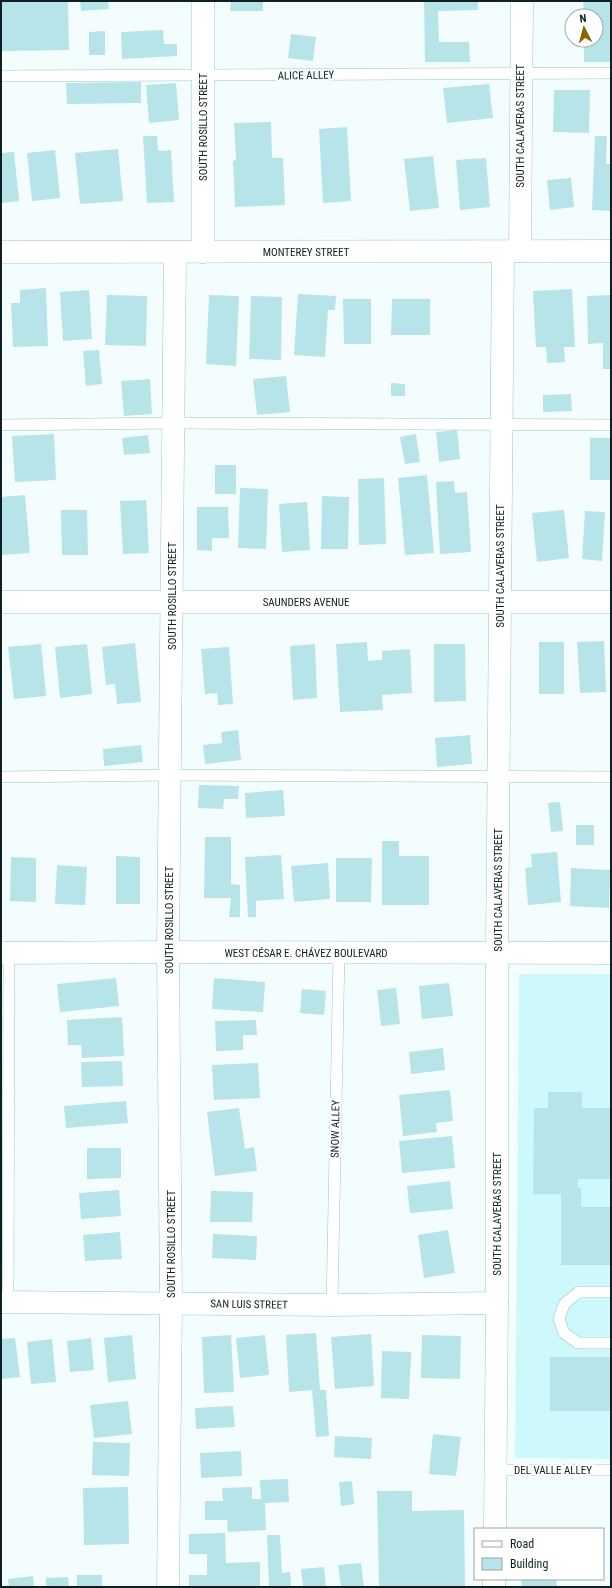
<svg xmlns="http://www.w3.org/2000/svg" width="612" height="1588" viewBox="0 0 612 1588" font-family="'Roboto Condensed',sans-serif">
	<rect width="100%" height="100%" fill="#f4fdfe"/>
	<!-- built -->
	<polygon fill="#cdf9fd" points="519,974 611,974 611,1459 515,1458"/>
	<!-- building -->
	<g fill="#b7e4e8">
		<polygon points="1,1 68,1 69,50 1,51"/>
		<polygon points="80,1 108,1 109,9 81,11"/>
		<polygon points="231,1 263,1 263,11 230,11"/>
		<polygon points="424,1 478,1 478,10 438,11 439,42 469,42 470,62 425,62"/>
		<polygon points="583,1 611,1 611,62 584,62 584,40 596,40 596,16 584,16"/>
		<polygon points="163,30 164,44 177,44 177,56 122,59 121,32"/>
		<polygon points="105,31 105,55 89,55 89,32"/>
		<polygon points="291,34 316,37 313,61 288,58"/>
		<polygon points="141,82 141,103 67,104 66,83"/>
		<polygon points="176,83 179,120 149,123 146,85"/>
		<polygon points="489,84 493,118 447,123 443,88"/>
		<polygon points="554,90 590,90 589,133 553,132"/>
		<polygon points="271,122 272,158 283,158 285,205 235,207 233,161 236,160 234,123"/>
		<polygon points="347,127 351,201 323,203 319,129"/>
		<polygon points="143,136 157,136 158,151 171,150 174,202 147,203"/>
		<polygon points="595,136 607,136 606,164 611,164 611,211 592,210"/>
		<polygon points="118,149 123,201 80,204 75,153"/>
		<polygon points="55,150 60,198 32,201 27,153"/>
		<polygon points="14,152 19,201 1,203 1,153"/>
		<polygon points="433,156 439,208 410,211 404,159"/>
		<polygon points="486,158 490,207 460,210 456,160"/>
		<polygon points="571,178 574,207 550,210 547,180"/>
		<polygon points="46,288 48,346 13,347 11,303 20,303 20,290"/>
		<polygon points="572,289 575,347 564,347 565,362 547,363 546,347 536,347 533,291"/>
		<polygon points="89,290 92,339 63,341 60,292"/>
		<polygon points="298,294 336,296 335,310 328,310 325,357 294,355"/>
		<polygon points="107,295 147,296 146,346 105,345"/>
		<polygon points="209,295 239,296 236,366 206,364"/>
		<polygon points="611,295 611,369 603,369 603,343 588,344 587,296"/>
		<polygon points="251,296 282,297 281,360 249,359"/>
		<polygon points="343,299 371,299 371,344 344,344"/>
		<polygon points="392,299 430,299 430,335 391,335"/>
		<polygon points="99,350 102,384 86,386 83,351"/>
		<polygon points="286,376 290,412 257,415 253,379"/>
		<polygon points="150,379 152,414 124,416 121,381"/>
		<polygon points="391,383 405,384 405,396 391,396"/>
		<polygon points="571,394 572,411 543,412 543,395"/>
		<polygon points="457,430 460,459 439,462 436,432"/>
		<polygon points="54,434 56,480 15,482 12,436"/>
		<polygon points="416,434 420,462 405,464 400,437"/>
		<polygon points="148,435 150,453 124,455 122,438"/>
		<rect x="590" y="438" width="21" height="42"/>
		<rect x="215" y="465" width="21" height="29"/>
		<polygon points="427,475 434,553 405,555 398,478"/>
		<polygon points="384,478 386,544 359,545 358,479"/>
		<polygon points="454,481 455,493 467,492 471,552 440,554 436,482"/>
		<polygon points="240,488 268,489 266,549 238,548"/>
		<polygon points="25,495 30,553 1,555 1,497"/>
		<polygon points="322,496 349,497 348,549 321,549"/>
		<polygon points="146,500 149,553 123,554 120,501"/>
		<polygon points="307,502 310,550 282,552 279,504"/>
		<polygon points="197,507 228,507 229,538 212,538 212,551 197,550"/>
		<polygon points="61,510 87,510 88,555 62,555"/>
		<polygon points="564,510 569,558 537,562 532,513"/>
		<polygon points="585,511 605,512 602,561 582,559"/>
		<polygon points="604,641 606,692 580,693 577,642"/>
		<polygon points="367,642 368,661 382,660 382,651 410,649 412,693 382,695 383,710 340,712 336,644"/>
		<rect x="539" y="642" width="25" height="52"/>
		<polygon points="135,643 141,702 117,704 115,684 106,685 102,647"/>
		<polygon points="41,644 46,696 14,699 8,647"/>
		<polygon points="87,644 92,694 60,698 55,647"/>
		<polygon points="315,644 317,698 293,700 290,646"/>
		<polygon points="434,644 465,644 466,701 434,702"/>
		<polygon points="229,647 233,704 218,705 217,693 205,694 201,649"/>
		<polygon points="238,730 241,760 205,764 203,745 222,743 221,732"/>
		<polygon points="470,735 472,764 437,767 435,738"/>
		<polygon points="141,745 143,762 104,766 103,749"/>
		<polygon points="199,785 239,786 238,799 224,799 223,809 198,808"/>
		<polygon points="283,790 285,816 246,818 245,793"/>
		<polygon points="560,802 563,831 551,832 548,803"/>
		<rect x="576" y="825" width="18" height="20"/>
		<polygon points="205,837 231,837 231,884 240,885 240,917 229,917 231,898 204,898"/>
		<polygon points="382,841 399,841 399,856 429,856 429,905 382,905"/>
		<polygon points="557,852 561,902 528,905 525,868 532,867 531,854"/>
		<polygon points="281,855 284,899 256,901 256,917 248,917 245,857"/>
		<polygon points="116,856 140,857 140,904 116,904"/>
		<polygon points="11,857 36,858 36,902 10,901"/>
		<polygon points="336,858 372,858 371,902 336,902"/>
		<polygon points="328,863 330,899 294,902 291,866"/>
		<polygon points="57,865 87,867 85,905 55,904"/>
		<polygon points="571,868 610,870 609,908 570,906"/>
		<polygon points="116,978 119,1006 60,1012 57,984"/>
		<polygon points="214,978 265,982 263,1012 212,1009"/>
		<polygon points="449,983 453,1016 422,1019 419,986"/>
		<polygon points="396,988 400,1024 381,1026 377,990"/>
		<polygon points="302,989 326,991 324,1015 300,1013"/>
		<polygon points="122,1017 124,1056 82,1058 81,1045 68,1045 67,1020"/>
		<polygon points="256,1020 257,1035 243,1035 243,1050 216,1051 215,1021"/>
		<polygon points="443,1048 445,1070 411,1074 409,1052"/>
		<polygon points="122,1061 123,1086 82,1087 81,1062"/>
		<polygon points="258,1063 260,1098 214,1100 212,1065"/>
		<polygon points="450,1090 453,1121 436,1123 437,1132 403,1136 399,1095"/>
		<polygon points="548,1092 582,1092 582,1108 611,1108 611,1179 578,1179 578,1188 581,1188 581,1207 611,1207 611,1265 561,1265 561,1194 533,1194 534,1108 548,1108"/>
		<polygon points="126,1101 128,1123 66,1128 64,1106"/>
		<polygon points="239,1108 245,1149 254,1147 257,1171 215,1176 207,1112"/>
		<polygon points="452,1136 455,1168 402,1173 399,1141"/>
		<polygon points="87,1148 121,1148 121,1178 87,1179"/>
		<polygon points="450,1181 453,1209 410,1213 407,1186"/>
		<polygon points="119,1190 121,1216 81,1219 79,1193"/>
		<polygon points="211,1191 253,1192 252,1222 210,1222"/>
		<polygon points="448,1230 455,1273 424,1278 418,1235"/>
		<polygon points="120,1232 122,1259 85,1261 83,1235"/>
		<polygon points="213,1234 257,1236 256,1260 212,1258"/>
		<polygon points="316,1333 320,1390 326,1390 329,1436 316,1437 312,1390 289,1392 286,1335"/>
		<polygon points="371,1334 374,1386 335,1389 331,1337"/>
		<polygon points="132,1335 136,1379 108,1382 104,1338"/>
		<polygon points="231,1335 234,1392 204,1393 202,1337"/>
		<polygon points="265,1335 269,1375 240,1378 236,1338"/>
		<polygon points="422,1335 461,1336 460,1379 421,1378"/>
		<polygon points="15,1338 20,1377 1,1379 1,1339"/>
		<polygon points="91,1338 94,1370 70,1372 67,1341"/>
		<polygon points="52,1339 56,1382 31,1384 27,1342"/>
		<polygon points="382,1351 411,1352 409,1399 381,1398"/>
		<rect x="550" y="1357" width="61" height="54"/>
		<polygon points="128,1401 132,1434 94,1438 90,1405"/>
		<polygon points="233,1406 235,1427 196,1429 195,1408"/>
		<polygon points="433,1434 461,1437 456,1476 429,1474"/>
		<polygon points="335,1436 372,1438 371,1459 334,1457"/>
		<polygon points="93,1442 130,1443 129,1476 92,1475"/>
		<polygon points="241,1451 242,1476 201,1478 200,1453"/>
		<polygon points="288,1479 289,1502 265,1503 266,1530 228,1532 227,1520 205,1520 205,1501 223,1501 222,1488 252,1487 252,1499 261,1499 260,1480"/>
		<polygon points="352,1481 354,1504 341,1506 339,1482"/>
		<polygon points="128,1487 129,1544 84,1545 83,1488"/>
		<polygon points="377,1491 412,1491 412,1511 464,1510 465,1587 379,1587"/>
		<polygon points="225,1533 226,1563 260,1562 260,1587 189,1587 189,1575 207,1575 207,1554 189,1554 189,1534"/>
		<polygon points="267,1535 280,1535 282,1573 290,1572 291,1587 269,1587"/>
		<polygon points="361,1563 364,1587 341,1587 338,1565"/>
		<polygon points="324,1567 326,1587 303,1587 301,1569"/>
		<rect x="77" y="1575" width="25" height="12"/>
		<polygon points="33,1576 34,1587 9,1587 8,1579"/>
		<polygon points="68,1577 69,1587 46,1587 46,1578"/>
		<polygon points="521,1579 556,1579 557,1587 522,1587"/>
	</g>
	<g fill="none" stroke-linecap="round" stroke-linejoin="round">
		<!-- service casing -->
		<g stroke="#9ac6ca" stroke-width="12">
			<g id="service">
				<polyline points="1,76 611,73"/>
				<polyline points="1,425 173,423 611,425"/>
				<polyline points="1,777 171,775 611,777"/>
				<polyline points="611,1292 579,1292 564,1304 559,1319 564,1333 578,1343 611,1343"/>
				<polyline points="8,1302 9,954"/>
				<polyline points="332,1305 339,953"/>
				<polyline points="496,1470 611,1470"/>
			</g>
		</g>
		<!-- minor casing -->
		<g stroke="#9ac6ca" stroke-width="23">
			<g id="minor">
				<polyline points="203,1 203,252"/>
				<polyline points="520,251 522,1"/>
				<polyline points="1,252 611,251"/>
				<polyline points="1,602 611,602"/>
				<polyline points="1,1302 332,1305 497,1303"/>
				<polyline points="495,1529 497,1303 497,954 503,252"/>
				<polyline points="168,1587 171,1303 168,952 175,252"/>
				<polyline points="494,1587 494,1579"/>
			</g>
		</g>
		<!-- tertiary casing -->
		<g stroke="#9ac6ca" stroke-width="23">
			<polyline id="tertiary" points="1,953 168,952 611,953"/>
		</g>
		<!-- service -->
		<use href="#service" stroke="#fff" stroke-width="11"/>
		<!-- minor -->
		<use href="#minor" stroke="#fff" stroke-width="22"/>
		<!-- tertiary -->
		<use href="#tertiary" stroke="#fff" stroke-width="22"/>
	</g>
	<g text-anchor="middle" stroke-width="4" stroke-linejoin="round" paint-order="stroke">
		<!-- street labels -->
		<g font-size="11" fill="#0e2021" stroke="#fff">
			<text transform="translate(306 75) rotate(-1)" y="4">ALICE ALLEY</text>
			<text transform="translate(520 126) rotate(-90)" y="4">SOUTH CALAVERAS STREET</text>
			<text transform="translate(203 127) rotate(-90)" y="4">SOUTH ROSILLO STREET</text>
			<text x="306" y="256">MONTEREY STREET</text>
			<text transform="translate(500 566) rotate(-90)" y="4">SOUTH CALAVERAS STREET</text>
			<text transform="translate(172 596) rotate(-90)" y="4">SOUTH ROSILLO STREET</text>
			<text x="306" y="606">SAUNDERS AVENUE</text>
			<text transform="translate(498 890) rotate(-90)" y="4">SOUTH CALAVERAS STREET</text>
			<text transform="translate(169 920) rotate(-90)" y="4">SOUTH ROSILLO STREET</text>
			<text x="306" y="957">WEST CÉSAR E. CHÁVEZ BOULEVARD</text>
			<text transform="translate(335 1129) rotate(-89)" y="4">SNOW ALLEY</text>
			<text transform="translate(497 1214) rotate(-90)" y="4">SOUTH CALAVERAS STREET</text>
			<text transform="translate(171 1244) rotate(-90)" y="4">SOUTH ROSILLO STREET</text>
			<text transform="translate(249 1304) rotate(1)" y="4">SAN LUIS STREET</text>
			<text x="553" y="1474">DEL VALLE ALLEY</text>
		</g>
	</g>
	<!-- border -->
	<rect width="612" height="1588" fill="none" stroke="#0e2021" stroke-width="4"/>
	<!-- legend -->
	<rect x="474" y="1528" width="130" height="52" fill="#ffffff" stroke="#9fa6a6"/>
	<rect x="482" y="1541" width="20" height="6" fill="#ffffff" stroke="#9fa6a6"/>
	<text x="510" y="1548" font-size="12" fill="#0e2021">Road</text>
	<rect x="482" y="1558" width="20" height="12" fill="#b7e4e8" stroke="#9fa6a6"/>
	<text x="510" y="1568" font-size="12" fill="#0e2021">Building</text>
	<!-- north arrow -->
	<g transform="translate(584 28) rotate(354)"><circle r="19" fill="#ffffff" stroke="#9fa6a6"/>
	<path d="M0-3L7 15L0 10L-7 15Z" fill="#8c6405"/>
	<text y="-6" font-size="11" font-weight="bold" text-anchor="middle" fill="#0e2021">N</text>
	</g>
</svg>
